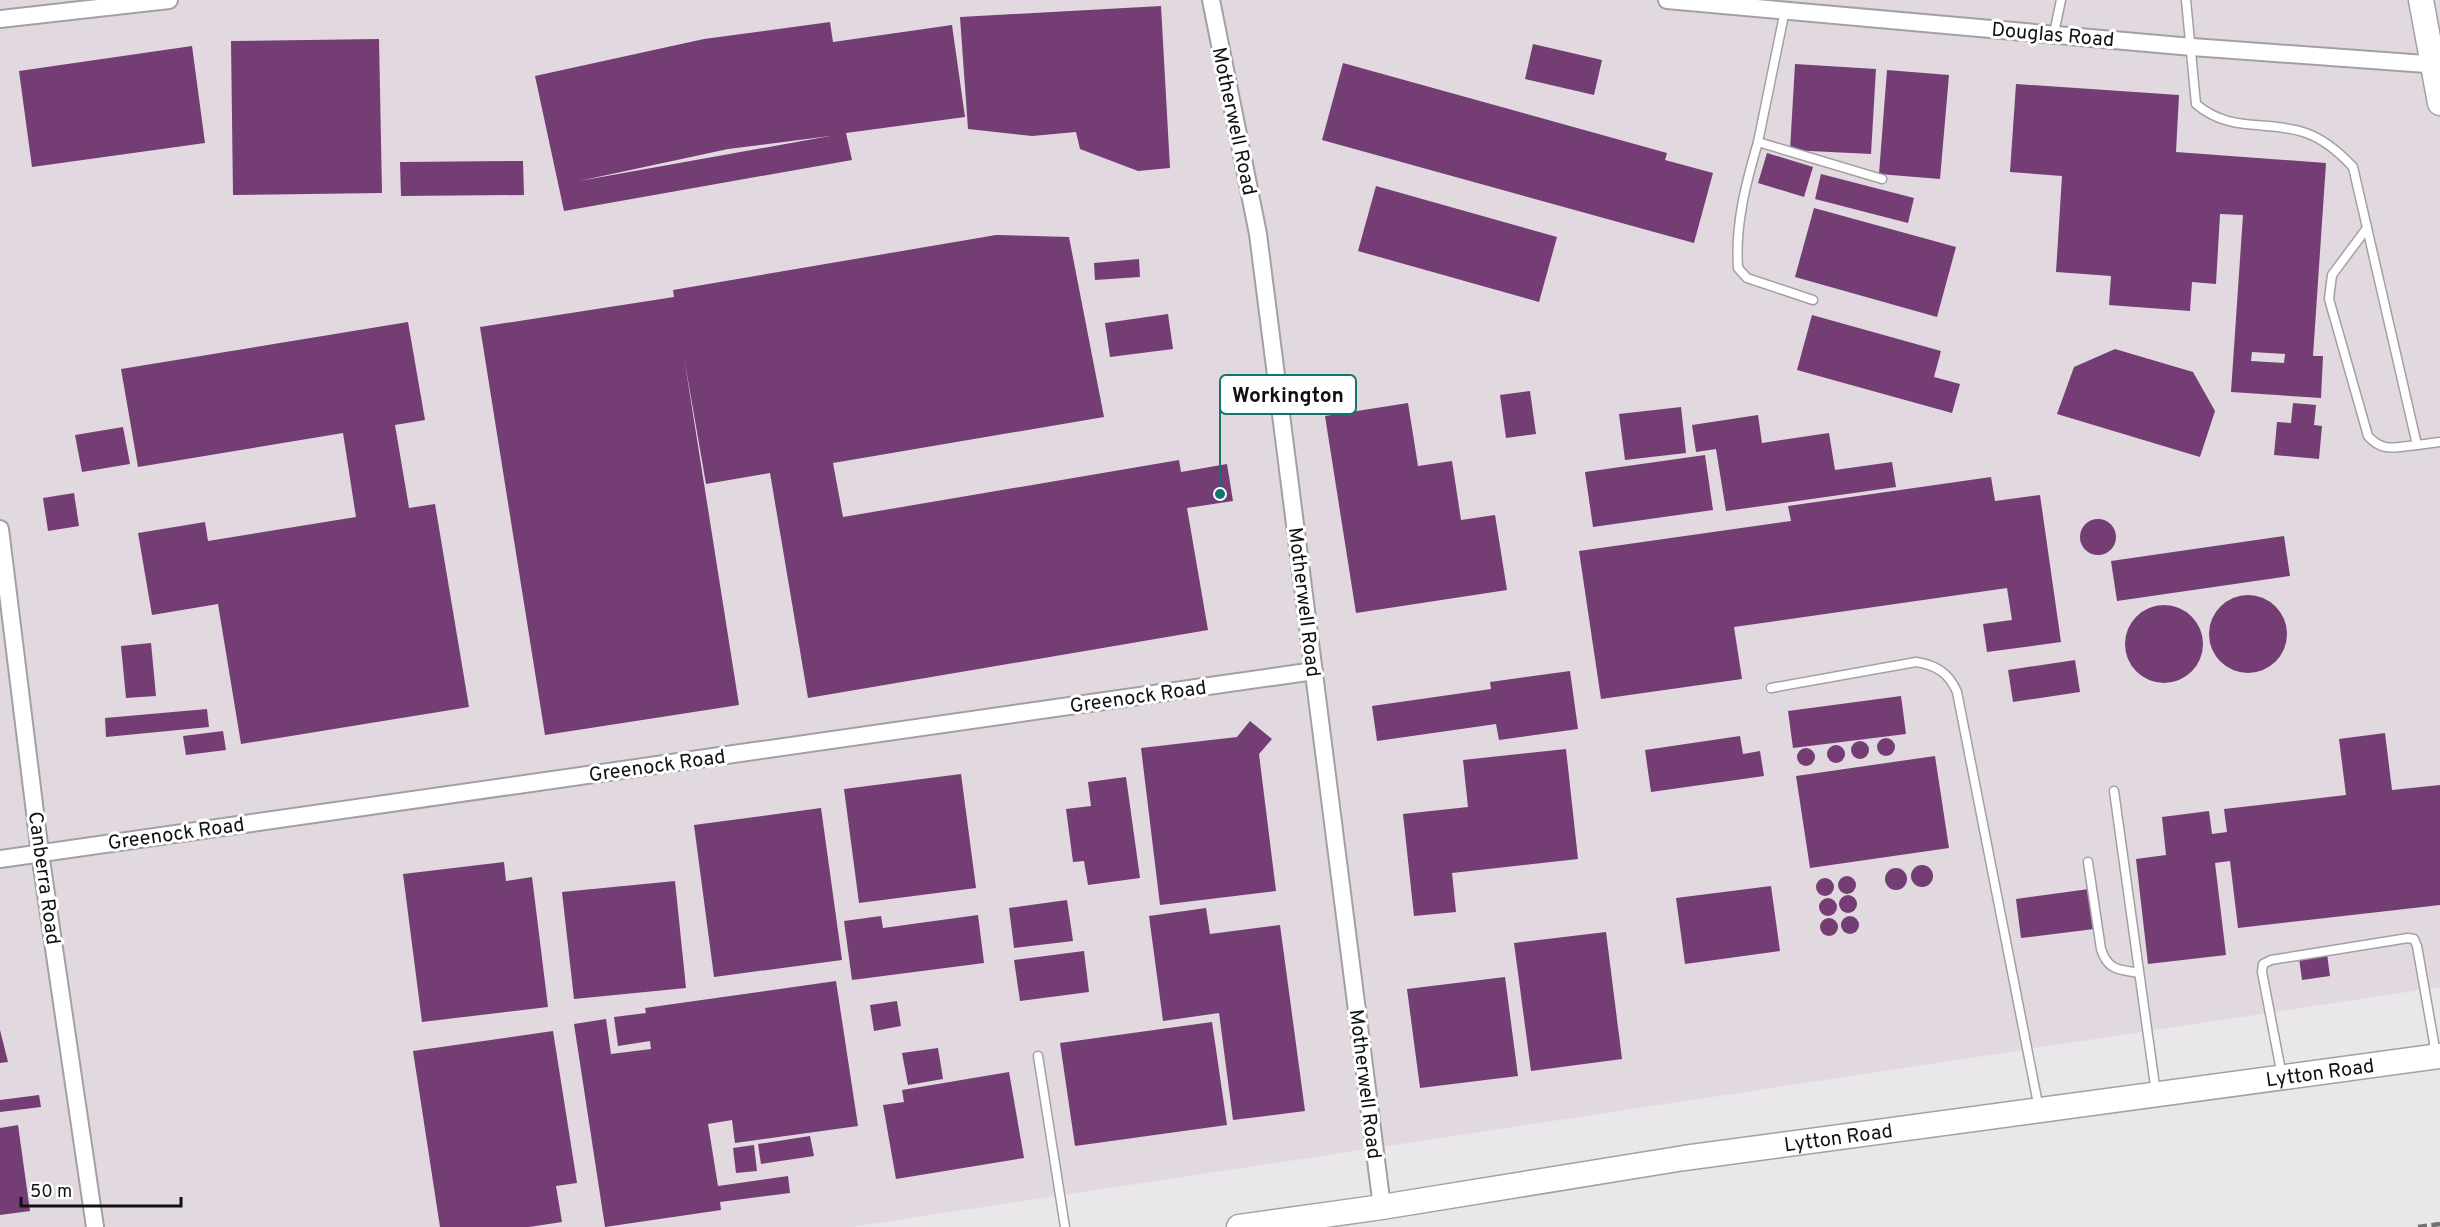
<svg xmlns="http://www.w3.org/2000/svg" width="2440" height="1227" viewBox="0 0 2440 1227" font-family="Overpass,sans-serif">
	<rect width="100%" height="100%" fill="#eae7ea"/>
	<!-- built -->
	<polygon fill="#e1d8e0" points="0,0 2440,0 2440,987 851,1227 0,1227"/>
	<!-- building -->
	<g fill="#743d74" fill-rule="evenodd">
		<polygon points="1161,6 1170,168 1138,171 1080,149 1076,132 1032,136 968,129 960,17"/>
		<path d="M 830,22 L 833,42 L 952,25 L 965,117 L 846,133 L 852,160 L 564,211 L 535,76 L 704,39 ZM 830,136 L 579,181 L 728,149 Z"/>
		<polygon points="379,39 382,193 233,195 231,41"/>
		<polygon points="1533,44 1602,60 1594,95 1525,79"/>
		<polygon points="192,46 205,143 32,167 19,71"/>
		<polygon points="1343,63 1667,153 1665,160 1713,173 1694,243 1322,140"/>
		<polygon points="1795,64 1876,69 1871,154 1790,150"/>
		<polygon points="1887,70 1949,75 1940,179 1879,174"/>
		<path d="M 2016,84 L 2179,95 L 2176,152 L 2326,163 L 2313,356 L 2323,356 L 2321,398 L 2231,392 L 2243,215 L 2220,214 L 2216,284 L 2192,282 L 2190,311 L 2109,305 L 2111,276 L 2056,272 L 2062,176 L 2010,172 ZM 2252,352 L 2285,354 L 2284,363 L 2251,361 Z"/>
		<polygon points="1767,153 1813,167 1804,197 1758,183"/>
		<polygon points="523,161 524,195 401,196 400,162"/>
		<polygon points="1821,174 1914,198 1908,223 1815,199"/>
		<polygon points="1376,186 1557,237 1539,302 1358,251"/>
		<polygon points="1814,208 1956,247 1937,317 1795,277"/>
		<polygon points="996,235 1069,237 1104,417 833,463 843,517 1179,460 1181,472 1227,464 1233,501 1187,508 1208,630 808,698 770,473 706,484 684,357 739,705 545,735 480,327 674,297 673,290"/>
		<polygon points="1139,259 1140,277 1095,280 1094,263"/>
		<polygon points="1168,314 1173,349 1110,357 1105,323"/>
		<polygon points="1812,315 1941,351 1934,377 1960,384 1952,413 1797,370"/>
		<polygon points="408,322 425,420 395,425 409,508 435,504 469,707 241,744 218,604 152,615 138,533 205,522 208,541 356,517 343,433 138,467 121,369"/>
		<polygon points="2115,349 2193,372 2215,411 2200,457 2057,414 2074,367"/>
		<polygon points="1530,391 1536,434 1506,438 1500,395"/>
		<polygon points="1408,403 1418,466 1452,461 1461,520 1495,515 1507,590 1356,613 1325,416"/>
		<polygon points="2293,403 2316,405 2314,425 2322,426 2319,459 2274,455 2277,422 2291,423"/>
		<polygon points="1681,407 1686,453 1625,460 1619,414"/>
		<polygon points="1758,415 1762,443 1829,433 1835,470 1892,462 1896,487 1726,511 1716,449 1696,452 1692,425"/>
		<polygon points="123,427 130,464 82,472 75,435"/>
		<polygon points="1705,455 1713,510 1593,527 1585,472"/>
		<polygon points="1991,477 1995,501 2040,495 2061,642 1987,652 1983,624 2012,620 2007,588 1734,627 1742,679 1601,699 1579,551 1791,521 1788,506"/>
		<polygon points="74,493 79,526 48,531 43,498"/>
		<circle cx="2098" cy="537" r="18"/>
		<polygon points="2284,536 2290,576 2117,601 2111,561"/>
		<circle cx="2248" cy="634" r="39"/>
		<circle cx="2164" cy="644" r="39"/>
		<polygon points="151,643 156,696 126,698 121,646"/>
		<polygon points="2075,660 2080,692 2013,702 2008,670"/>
		<polygon points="1570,671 1578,729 1499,740 1496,724 1377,741 1372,706 1491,689 1490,682"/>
		<polygon points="1901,696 1906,734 1793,748 1788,711"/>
		<polygon points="207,709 209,727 106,737 105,718"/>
		<polygon points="1250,721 1272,739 1259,754 1276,891 1160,905 1141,748 1237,737"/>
		<polygon points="223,731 226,750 186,755 183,736"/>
		<polygon points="2385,733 2392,790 2440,785 2440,905 2238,928 2230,861 2215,863 2226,955 2148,964 2136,859 2166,855 2162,817 2209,811 2212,834 2227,832 2224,809 2346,795 2339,739"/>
		<polygon points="1740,736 1743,754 1760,751 1764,776 1651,792 1645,750"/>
		<circle cx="1886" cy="747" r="9"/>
		<circle cx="1860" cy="750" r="9"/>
		<circle cx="1836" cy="754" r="9"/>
		<circle cx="1806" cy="757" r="9"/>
		<polygon points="1566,749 1578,859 1452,873 1456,912 1414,916 1403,814 1468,807 1463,760"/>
		<polygon points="1935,756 1949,848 1810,868 1796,776"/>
		<polygon points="961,774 976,888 859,903 844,789"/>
		<polygon points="1126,777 1140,878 1088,885 1084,861 1073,862 1066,809 1091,806 1088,782"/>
		<polygon points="821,808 842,960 714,977 694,825"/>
		<polygon points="504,862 506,881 532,877 548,1007 422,1022 403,874"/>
		<circle cx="1922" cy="876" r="11"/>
		<circle cx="1896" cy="879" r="11"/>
		<circle cx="1847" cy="885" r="9"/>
		<circle cx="1825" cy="887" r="9"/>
		<polygon points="675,881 686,988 574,999 562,892"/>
		<polygon points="1771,886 1780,951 1685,964 1676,898"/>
		<polygon points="2089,889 2094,929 2021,938 2016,899"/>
		<circle cx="1848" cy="904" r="9"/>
		<circle cx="1828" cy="907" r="9"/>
		<polygon points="1067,900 1073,941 1014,948 1009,908"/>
		<polygon points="1206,908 1210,934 1280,925 1305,1111 1233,1120 1219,1013 1163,1021 1149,916"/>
		<polygon points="978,915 984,963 852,980 844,921 881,916 883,928"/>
		<circle cx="1850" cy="925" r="9"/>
		<circle cx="1829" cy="927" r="9"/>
		<polygon points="1606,932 1622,1059 1531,1071 1514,943"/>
		<polygon points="1084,951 1089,992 1020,1001 1014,960"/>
		<polygon points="2327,954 2330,976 2302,980 2299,958"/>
		<polygon points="1505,977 1518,1076 1420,1088 1407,989"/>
		<polygon points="836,981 858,1126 735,1143 732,1120 708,1124 718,1186 788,1176 790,1193 720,1202 721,1210 605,1227 574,1024 606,1019 611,1054 651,1049 650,1041 618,1046 614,1017 646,1013 645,1008"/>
		<polygon points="897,1001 901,1026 874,1031 870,1005"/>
		<polygon points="1212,1022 1227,1125 1075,1146 1060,1043"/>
		<polygon points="0,1030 8,1062 0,1063"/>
		<polygon points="553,1031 577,1183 556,1186 562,1222 529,1227 440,1227 413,1051"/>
		<polygon points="938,1048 943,1079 908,1085 902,1053"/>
		<polygon points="1009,1072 1024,1158 896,1179 883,1105 904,1102 902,1090"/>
		<polygon points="39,1095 41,1107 0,1112 0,1100"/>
		<polygon points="18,1125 30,1211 0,1215 0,1128"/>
		<polygon points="810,1136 814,1156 761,1164 758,1144"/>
		<polygon points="754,1145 757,1171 736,1173 733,1148"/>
	</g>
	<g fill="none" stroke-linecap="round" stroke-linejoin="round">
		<!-- lane casing -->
		<g stroke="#a3a0a3" stroke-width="11">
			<g id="lane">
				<path d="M 2186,0 L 2196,104 C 2230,133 2264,120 2303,132 C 2323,138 2339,152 2353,167 L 2417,445 L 2440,442"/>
				<polyline points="1785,10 1758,142 1882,179"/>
				<polyline points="2054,33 2061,0"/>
				<path d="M 1758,142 C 1746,183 1735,224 1738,268 L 1747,278 L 1813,300"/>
				<path d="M 2367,228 L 2332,275 L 2329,299 L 2368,436 C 2383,453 2396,447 2417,445"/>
				<path d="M 1771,688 L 1916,662 C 1936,665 1949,673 1957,692 L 2039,1109"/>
				<polyline points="2114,791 2156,1093"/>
				<path d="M 2088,862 L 2101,949 C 2108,971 2119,969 2139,973"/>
				<polyline points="1038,1056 1065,1227"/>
				<polyline points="2282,1076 2262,972 2263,964 2271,960 2408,938 2414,939 2417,946 2436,1054"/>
			</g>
		</g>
		<!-- street casing -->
		<g stroke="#a3a0a3" stroke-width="20">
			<g id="street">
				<polyline points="1211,0 1258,234 1382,1207"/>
				<polyline points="1667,0 2192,47 2440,65"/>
				<polyline points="0,19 169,0"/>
				<polyline points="0,529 40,853 95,1227"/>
				<polyline points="0,859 1314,671"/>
			</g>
		</g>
		<!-- secondary casing -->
		<g stroke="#a3a0a3" stroke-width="27">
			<g id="secondary">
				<polyline points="2421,0 2440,103"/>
				<path id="s1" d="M 1239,1227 L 1382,1207 L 1684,1158 L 2440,1056"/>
			</g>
		</g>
		<!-- lane -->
		<use href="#lane" stroke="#fff" stroke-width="8"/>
		<!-- street -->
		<use href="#street" stroke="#fff" stroke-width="16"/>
		<!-- secondary -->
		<use href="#secondary" stroke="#fff" stroke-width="24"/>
		<!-- rail -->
		<polyline stroke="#727072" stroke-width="4.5" stroke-dasharray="9 4.5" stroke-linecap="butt" points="2418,1227 2440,1224"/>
	</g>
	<g text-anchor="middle" stroke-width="6" stroke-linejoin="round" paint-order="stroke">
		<!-- street labels -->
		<g font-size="20" fill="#121112" stroke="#fff">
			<text transform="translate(2053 34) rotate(5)" y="7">Douglas Road</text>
			<text transform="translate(1235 121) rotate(78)" y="7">Motherwell Road</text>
			<text transform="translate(1305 602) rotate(83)" y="7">Motherwell Road</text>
			<text transform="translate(1138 696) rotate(-8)" y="7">Greenock Road</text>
			<text transform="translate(657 765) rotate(-8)" y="7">Greenock Road</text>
			<text transform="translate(176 833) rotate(-8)" y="7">Greenock Road</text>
			<text transform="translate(45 878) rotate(82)" y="7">Canberra Road</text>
			<text dy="7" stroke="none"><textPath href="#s1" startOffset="1092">Lytton Road</textPath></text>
			<text transform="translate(1366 1084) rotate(83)" y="7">Motherwell Road</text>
			<text dy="7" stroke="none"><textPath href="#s1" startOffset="606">Lytton Road</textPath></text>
		</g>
	</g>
	<!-- callouts -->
	<path fill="none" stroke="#0f766e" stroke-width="2" d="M1220 494L1220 394"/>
	<circle fill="#0f766e" stroke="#fff" stroke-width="2" cx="1220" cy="494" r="6"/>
	<rect fill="#fff" stroke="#0f766e" stroke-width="2" x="1220" y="375" width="136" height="39" rx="6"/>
	<g font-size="21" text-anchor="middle" font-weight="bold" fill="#121112">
		<text x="1288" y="402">Workington</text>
	</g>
	<!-- scale -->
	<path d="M21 1197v9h160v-9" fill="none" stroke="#121112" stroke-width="3"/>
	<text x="30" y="1197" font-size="18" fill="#121112" stroke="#ffffff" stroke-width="4.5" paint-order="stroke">50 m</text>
</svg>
